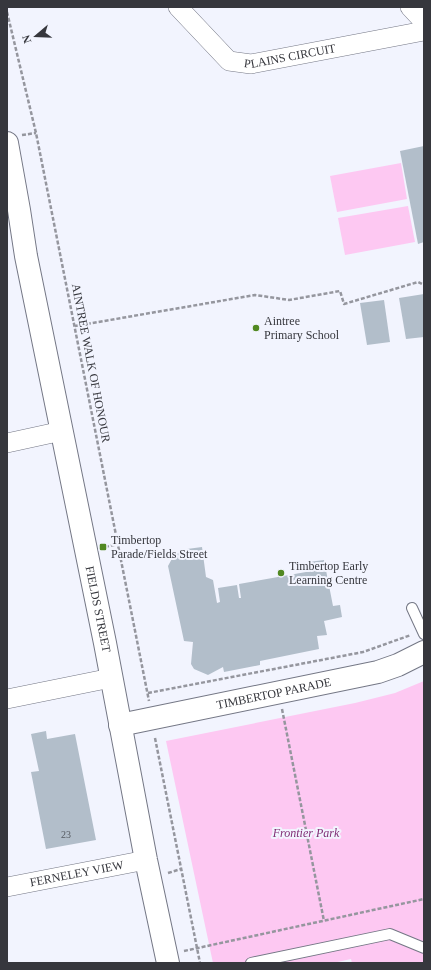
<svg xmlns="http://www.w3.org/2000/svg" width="431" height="970" viewBox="0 0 431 970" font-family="Georgia,serif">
	<rect width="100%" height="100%" fill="#f2f4fe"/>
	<!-- green -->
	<g fill="#fdc8f2">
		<polygon points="401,163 407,199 337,212 330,176"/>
		<polygon points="408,206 415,242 345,255 338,218"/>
		<polygon points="424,681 424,963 352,963 351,959 333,963 213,963 166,741 355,703 395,693"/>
	</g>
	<!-- building -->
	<g fill="#b2beca">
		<polygon points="424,146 424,242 418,244 400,151"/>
		<polygon points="424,294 424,337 406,339 399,298"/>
		<polygon points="384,300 390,342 367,345 360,303"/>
		<polygon points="202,547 206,577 213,580 217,603 220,602 218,588 237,585 239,598 241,598 239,584 306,572 309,562 324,560 333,606 340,605 342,617 324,621 327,635 317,636 319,649 260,661 260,665 224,672 223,667 208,675 194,669 191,664 193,642 184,641 168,566 174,555 187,549"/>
		<polygon points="46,731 47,739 75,734 96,840 46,849 31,772 39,771 31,734"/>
	</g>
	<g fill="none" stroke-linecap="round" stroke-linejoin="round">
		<!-- lane casing -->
		<g stroke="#747785" stroke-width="12">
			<g id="lane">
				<polyline points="412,608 424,634"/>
				<polyline points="251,963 390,934 424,948"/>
			</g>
		</g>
		<!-- street casing -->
		<g stroke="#747785" stroke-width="20">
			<g id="street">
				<path id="s1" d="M 178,7 L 229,61 L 251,64 L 424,31"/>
				<polyline points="410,7 424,22"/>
				<polyline points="7,443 62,431"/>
				<polyline points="7,699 111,678"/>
				<path id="s2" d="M 7,887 L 146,860"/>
			</g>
		</g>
		<!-- secondary casing -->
		<g stroke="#747785" stroke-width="24">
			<g id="secondary">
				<path id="s3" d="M 7,143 L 19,210 L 26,256 L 105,643 L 146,860 L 168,963"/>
				<path id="s4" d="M 120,725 L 378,672 L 398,665 L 424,652"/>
			</g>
		</g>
		<!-- path -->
		<g stroke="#95969e" stroke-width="2.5" stroke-dasharray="4 2" stroke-linecap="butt">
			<polyline points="7,12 36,133 149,701"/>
			<polyline points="22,135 36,133"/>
			<polyline points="75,326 255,295 289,300 340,291 344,304 418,282 424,285"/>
			<polyline points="105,547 118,544"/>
			<polyline points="148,693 363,652 411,635"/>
			<polyline points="282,709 324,921"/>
			<polyline points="155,738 200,963"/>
			<polyline points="168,873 181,869"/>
			<polyline points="184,951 424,899"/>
		</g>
		<!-- lane -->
		<use href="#lane" stroke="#fff" stroke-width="10"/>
		<!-- street -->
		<use href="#street" stroke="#fff" stroke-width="19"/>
		<!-- secondary -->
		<use href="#secondary" stroke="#fff" stroke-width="22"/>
	</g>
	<!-- markers -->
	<g fill="#518821" stroke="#f2f4fe" stroke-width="1.5">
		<circle cx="256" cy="328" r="4"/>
		<rect x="99" y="543" width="8" height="8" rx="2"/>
		<circle cx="281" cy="573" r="4"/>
	</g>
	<g text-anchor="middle" stroke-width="4" stroke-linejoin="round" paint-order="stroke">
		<!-- number labels -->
		<g font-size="10" fill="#555960">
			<text x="66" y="838">23</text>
		</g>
		<!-- street labels -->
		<g font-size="12" fill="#36373d" stroke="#f2f4fe">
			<text dy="4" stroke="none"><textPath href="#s1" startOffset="136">PLAINS CIRCUIT</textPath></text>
			<text transform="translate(91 363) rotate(79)" y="4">AINTREE WALK OF HONOUR</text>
			<text dy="4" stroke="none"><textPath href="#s3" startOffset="475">FIELDS STREET</textPath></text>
			<text dy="4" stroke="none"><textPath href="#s4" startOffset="157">TIMBERTOP PARADE</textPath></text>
			<text dy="4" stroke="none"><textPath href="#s2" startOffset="71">FERNELEY VIEW</textPath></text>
		</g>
		<!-- poi labels -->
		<g font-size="12" fill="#36373d" stroke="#f2f4fe" text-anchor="start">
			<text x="264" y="325">Aintree<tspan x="264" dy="14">Primary School</tspan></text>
			<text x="111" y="544">Timbertop<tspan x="111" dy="14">Parade/Fields Street</tspan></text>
			<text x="289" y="570">Timbertop Early<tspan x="289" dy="14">Learning Centre</tspan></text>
		</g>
		<!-- park labels -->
		<g font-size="12" font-style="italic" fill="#812f76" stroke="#f2f4fe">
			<text x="306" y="837">Frontier Park</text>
		</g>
	</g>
	<!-- border -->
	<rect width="431" height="970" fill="none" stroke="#36373d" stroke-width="16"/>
	<!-- north arrow -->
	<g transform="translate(36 36) rotate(251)" stroke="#f2f4fe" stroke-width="3" paint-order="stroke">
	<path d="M0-3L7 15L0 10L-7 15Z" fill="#36373d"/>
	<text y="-6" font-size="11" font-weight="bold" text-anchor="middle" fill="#36373d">N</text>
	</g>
</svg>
